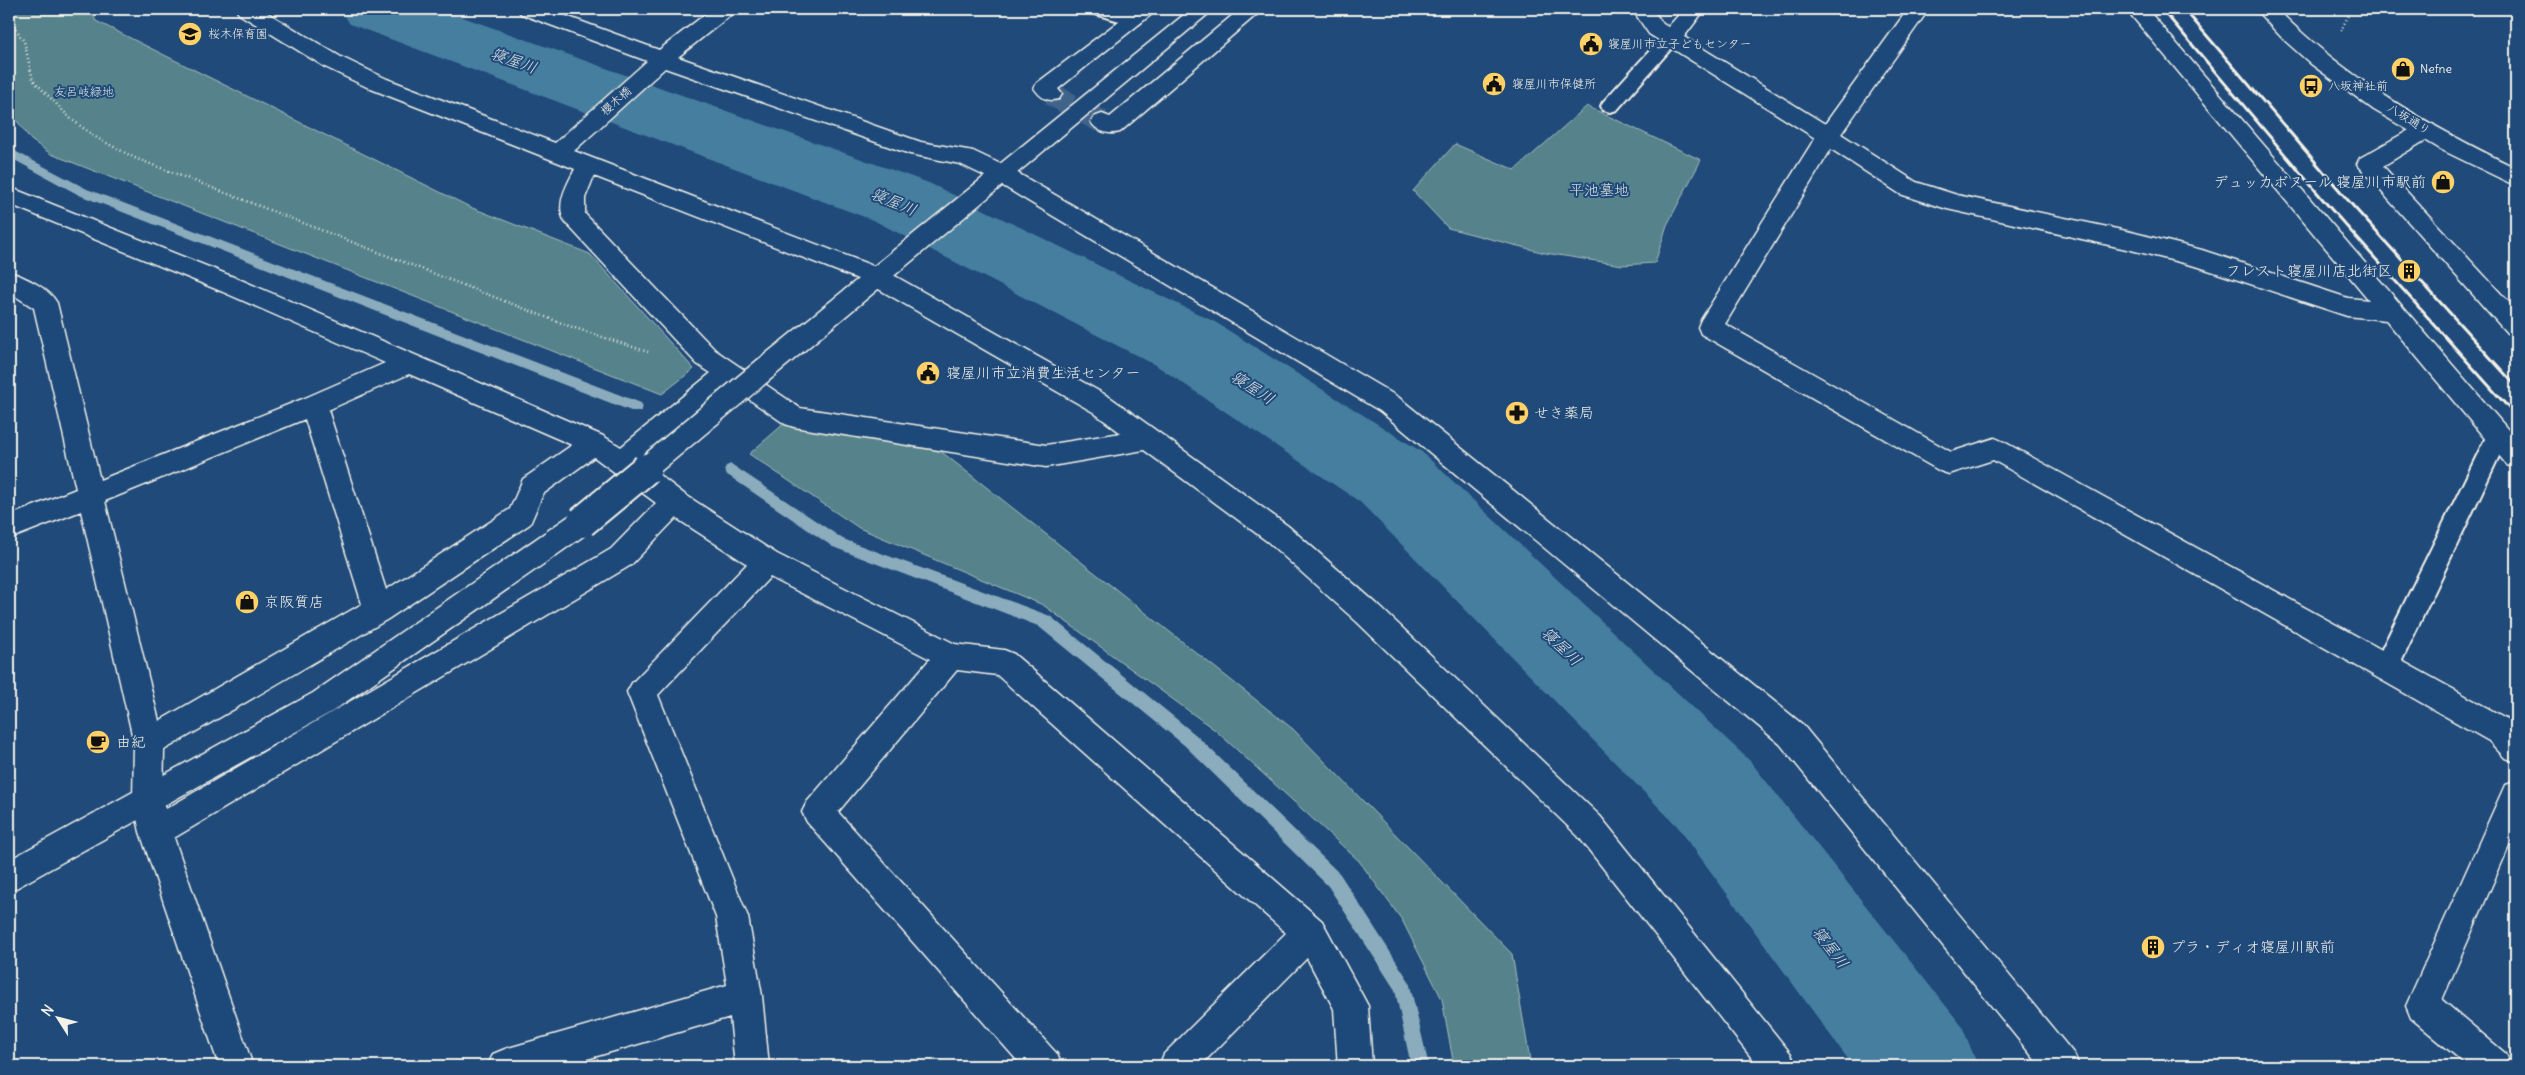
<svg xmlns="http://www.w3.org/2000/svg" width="2525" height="1075" viewBox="0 0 2525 1075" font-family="Delius,'Klee One',sans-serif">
	<rect width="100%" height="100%" fill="#1f4a7a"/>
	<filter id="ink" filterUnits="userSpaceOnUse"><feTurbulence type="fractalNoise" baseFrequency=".02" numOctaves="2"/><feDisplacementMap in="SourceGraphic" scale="10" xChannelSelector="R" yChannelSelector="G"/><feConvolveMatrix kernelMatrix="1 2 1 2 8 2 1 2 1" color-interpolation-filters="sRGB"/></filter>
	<g filter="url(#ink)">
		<!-- green -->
		<g fill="#57838b" stroke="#a6baba">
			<polygon points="9,9 90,9 96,21 470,207 590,254 694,369 662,394 51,154 31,140 9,110"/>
			<polygon points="1587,106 1701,160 1667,225 1655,263 1622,265 1545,253 1448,228 1413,191 1455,144 1515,170"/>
			<polygon points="786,422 938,449 1293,729 1512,954 1531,1066 1454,1066 1442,999 1402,920 1359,861 1215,730 1043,605 859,528 749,454"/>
		</g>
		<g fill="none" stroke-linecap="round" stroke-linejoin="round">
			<!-- stream -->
			<g fill="#8bacbc" fill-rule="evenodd">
				<polygon points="9,148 87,189 641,403 643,407 641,411 631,411 79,195 9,157"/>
				<polygon points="731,464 843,539 1050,616 1196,735 1340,874 1409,981 1429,1066 1411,1066 1395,990 1328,886 1184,745 1038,626 833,547 726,474 724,470 726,466"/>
			</g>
			<!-- river -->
			<polygon fill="#457e9f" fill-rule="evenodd" points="340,9 440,9 929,183 1215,322 1422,452 1750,761 1962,1026 1978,1066 1853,1066 1678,827 1360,502 1157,366 875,221 350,24"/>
			<!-- minor-tunnel -->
			<polyline stroke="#3f638a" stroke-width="23" stroke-dasharray="23 12" stroke-linecap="butt" points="1051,94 1102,122"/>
			<!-- service casing -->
			<g stroke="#f4f1e8" stroke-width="4">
				<g id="service">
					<polygon points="1088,9 1117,9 1140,15 1143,19 1140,23 1134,25 1091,13"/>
					<polygon points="1671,32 1677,34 1680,38 1677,42 1617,110 1610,112 1603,110 1601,106 1603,102 1665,34"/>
					<polygon points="2498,426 2506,429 2509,435 2395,675 2386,678 2377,675 2373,667 2377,659 2487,435 2490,429"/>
				</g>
			</g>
			<!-- minor casing -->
			<g stroke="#f4f1e8" stroke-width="3">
				<g id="minor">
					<path d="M 236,9 L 261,9 L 341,57 L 387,79 L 555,143 L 647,61 L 521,14 L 518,9 L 547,9 L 659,50 L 712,9 L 735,9 L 732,14 L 678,57 L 921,142 L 973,151 L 1009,168 L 1398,397 L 1802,724 L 2074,1054 L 2079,1066 L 2040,1066 L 1780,744 L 1380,411 L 993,180 L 960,164 L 910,154 L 665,68 L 574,151 L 886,271 L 1111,398 L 1288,526 L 1377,604 L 1600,816 L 1791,1054 L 1796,1066 L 1758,1066 L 1578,836 L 1357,622 L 1268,542 L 1144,450 L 1046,467 L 794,427 L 785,424 L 730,386 L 641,461 L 684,494 L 777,554 L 955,644 L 1004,650 L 1014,654 L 1322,921 L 1368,1006 L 1372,1066 L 1338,1066 L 1334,1009 L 1307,958 L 1200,1066 L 1159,1066 L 1164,1054 L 1286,933 L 997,675 L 957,670 L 838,812 L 1057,1054 L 1062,1066 L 1022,1066 L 807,822 L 802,812 L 807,802 L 930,659 L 770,577 L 658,695 L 748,917 L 762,996 L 769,1066 L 735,1066 L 730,1017 L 563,1066 L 488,1066 L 493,1054 L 505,1049 L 727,985 L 716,917 L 627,692 L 632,683 L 747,564 L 676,518 L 631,565 L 174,838 L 253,1066 L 219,1066 L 140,832 L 133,800 L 134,743 L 81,511 L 9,539 L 9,516 L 76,489 L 34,308 L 9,292 L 9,272 C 24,276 50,289 57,303 L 100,480 L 305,398 L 385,363 L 223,292 L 9,204 L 9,187 L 241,280 L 603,436 L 621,447 L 711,373 L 697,364 L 565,222 C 555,204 567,185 575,169 L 371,89 L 325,67 L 239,14 ZM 594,176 L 868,283 L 1093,412 L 1121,433 L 1046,445 L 800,408 L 715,350 L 585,214 L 585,198 ZM 409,374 L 572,445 L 523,479 L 510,509 L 386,590 L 328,410 ZM 305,419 L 362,604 L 159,721 L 105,501 ZM 594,457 L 656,503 L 611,549 L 166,809 L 163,800 L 164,750 L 388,619 L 530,524 L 543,494 Z"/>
					<path d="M 1135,9 L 1158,9 L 1058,89 L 1062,94 L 1059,99 C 1047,102 1041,98 1034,88 L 1037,83 Z"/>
					<path d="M 1240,9 L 1263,9 L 1120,132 C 1109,135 1097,132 1091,122 L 1094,117 L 1102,114 L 1110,117 Z"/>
					<polygon points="1632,9 1652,9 1663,24 1668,27 1684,9 1705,9 1684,37 1825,124 1908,9 1929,9 1841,134 1916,182 1957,195 2131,232 2202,250 2348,298 2369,300 2126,9 2147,9 2516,439 2516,468 2507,465 2386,320 2347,316 2199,267 2131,250 1947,209 1900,194 1831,149 1725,324 1951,452 1995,438 2004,442 2511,721 2516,727 2516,762 2505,758 2489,741 1993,460 1949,474 1940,471 1701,334 1698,327 1701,320 1815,138 1649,34"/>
					<polygon points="2426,122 2434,125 2437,130 2434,135 2383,166 2516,310 2516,335 2507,333 2357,164 2360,158 2418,125"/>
					<polygon points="2516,781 2516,830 2442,1000 2506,1054 2511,1066 2468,1066 2411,1018 2406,1006 2505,785"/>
				</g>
			</g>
			<!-- tertiary casing -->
			<g stroke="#f4f1e8" stroke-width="3">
				<g id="tertiary">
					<polygon points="1191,9 1214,9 775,375 766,378 757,375 753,368 757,361"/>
					<path d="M 2255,9 L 2277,9 C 2345,78 2429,126 2516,168 L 2516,186 L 2442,150 L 2374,110 L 2311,64 L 2283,39 Z"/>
					<polygon points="582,511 592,514 596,522 592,530 333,711 9,892 9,860 313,693 572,514"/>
				</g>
			</g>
			<!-- path -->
			<g stroke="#f4f1e8" stroke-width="2.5" stroke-dasharray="1 3" stroke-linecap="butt">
				<polyline points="9,19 24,41 33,80 71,119 97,138 135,158 569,326 648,352"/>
				<polyline points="2341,31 2351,9"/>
			</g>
			<!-- service -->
			<use href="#service" fill="#1f4a7a" fill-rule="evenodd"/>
			<!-- minor -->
			<use href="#minor" fill="#1f4a7a" fill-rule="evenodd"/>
			<!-- tertiary -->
			<use href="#tertiary" fill="#1f4a7a" fill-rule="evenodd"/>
			<!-- rail -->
			<g stroke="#f4f1e8" stroke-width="3">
				<polyline points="2162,9 2331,209 2516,416"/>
				<polyline points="2184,9 2353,206 2516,386"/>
			</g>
			<!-- tertiary-bridge-far1 casing -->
			<g stroke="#f4f1e8" stroke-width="26" stroke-linecap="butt">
				<polyline id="tertiary-bridge-far1" points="644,470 766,368"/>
			</g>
			<!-- tertiary-bridge casing -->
			<g stroke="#f4f1e8" stroke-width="34" stroke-linecap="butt">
				<polyline id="tertiary-bridge" points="582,522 646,469"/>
			</g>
			<!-- tertiary-bridge-far1 -->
			<use href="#tertiary-bridge-far1" stroke="#1f4a7a" stroke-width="23"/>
			<!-- tertiary-bridge -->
			<use href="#tertiary-bridge" stroke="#1f4a7a" stroke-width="30"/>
		</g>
	</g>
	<!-- icons -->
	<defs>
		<g id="school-disc" transform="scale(1.25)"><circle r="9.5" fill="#ffd166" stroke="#1f4a7a"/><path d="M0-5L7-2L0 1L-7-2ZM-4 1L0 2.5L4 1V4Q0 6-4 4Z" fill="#111"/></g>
		<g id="civic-disc" transform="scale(1.25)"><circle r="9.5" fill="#ffd166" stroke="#1f4a7a"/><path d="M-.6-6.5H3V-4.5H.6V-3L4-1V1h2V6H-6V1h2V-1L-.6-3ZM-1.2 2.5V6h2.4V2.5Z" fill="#111"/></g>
		<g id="shop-disc" transform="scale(1.25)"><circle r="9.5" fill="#ffd166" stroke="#1f4a7a"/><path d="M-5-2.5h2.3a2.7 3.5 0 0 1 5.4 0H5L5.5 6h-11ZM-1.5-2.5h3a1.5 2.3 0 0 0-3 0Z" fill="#111"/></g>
		<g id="bus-disc" transform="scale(1.25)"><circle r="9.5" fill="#ffd166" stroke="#1f4a7a"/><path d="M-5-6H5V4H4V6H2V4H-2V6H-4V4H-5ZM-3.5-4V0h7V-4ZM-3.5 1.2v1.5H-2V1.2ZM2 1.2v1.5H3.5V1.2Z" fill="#111"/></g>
		<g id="building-disc" transform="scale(1.25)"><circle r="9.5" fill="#ffd166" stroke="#1f4a7a"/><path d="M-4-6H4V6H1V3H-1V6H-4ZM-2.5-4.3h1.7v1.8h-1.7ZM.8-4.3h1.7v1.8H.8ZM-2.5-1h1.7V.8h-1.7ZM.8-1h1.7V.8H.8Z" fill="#111"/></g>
		<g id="pharmacy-disc" transform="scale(1.25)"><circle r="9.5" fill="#ffd166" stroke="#1f4a7a"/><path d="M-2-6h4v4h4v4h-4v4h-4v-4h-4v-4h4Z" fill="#111"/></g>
		<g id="cafe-disc" transform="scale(1.25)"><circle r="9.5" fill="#ffd166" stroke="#1f4a7a"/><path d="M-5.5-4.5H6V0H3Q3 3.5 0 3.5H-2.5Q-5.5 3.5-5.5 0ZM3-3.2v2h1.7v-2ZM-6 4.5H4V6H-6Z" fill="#111"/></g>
	</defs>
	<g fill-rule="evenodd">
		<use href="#school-disc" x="190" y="34"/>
		<use href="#civic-disc" x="1591" y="44"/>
		<use href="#shop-disc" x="2403" y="69"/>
		<use href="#civic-disc" x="1494" y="84"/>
		<use href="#bus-disc" x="2311" y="86"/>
		<use href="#shop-disc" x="2443" y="182"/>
		<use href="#building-disc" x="2409" y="271"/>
		<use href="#civic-disc" x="928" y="373"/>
		<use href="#pharmacy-disc" x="1517" y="413"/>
		<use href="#shop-disc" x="247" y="602"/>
		<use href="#cafe-disc" x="98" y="742"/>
		<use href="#building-disc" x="2153" y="947"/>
	</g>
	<g text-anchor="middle" stroke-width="4" stroke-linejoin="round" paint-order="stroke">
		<!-- far-poi labels -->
		<g font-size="12" fill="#f4f1e8" stroke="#1f4a7a" text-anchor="start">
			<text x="208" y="38">桜木保育園</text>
			<text x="1608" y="48">寝屋川市立子どもセンター</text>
			<text x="2420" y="73">Nefne</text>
			<text x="1512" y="88">寝屋川市保健所</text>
			<text x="2328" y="90">八坂神社前</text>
		</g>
		<!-- far-park labels -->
		<g font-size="12" fill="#dce0da" stroke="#1f4a7a">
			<text x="84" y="96">友呂岐緑地</text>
		</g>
		<!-- far-street labels -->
		<g font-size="12" fill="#f4f1e8" stroke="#1f4a7a">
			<text transform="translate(616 101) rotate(-42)" y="4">櫻木橋</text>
			<text transform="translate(2409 119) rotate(32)" y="4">八坂通り</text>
		</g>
		<!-- poi labels -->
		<g font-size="15" fill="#f4f1e8" stroke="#1f4a7a" text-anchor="start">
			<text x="2426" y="187" text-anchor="end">デュッカボヌール 寝屋川市駅前</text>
			<text x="2392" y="276" text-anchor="end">フレスト寝屋川店北街区</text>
			<text x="946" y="378">寝屋川市立消費生活センター</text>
			<text x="1534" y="418">せき薬局</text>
			<text x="264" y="607">京阪質店</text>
			<text x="116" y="747">由紀</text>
			<text x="2170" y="952">プラ・ディオ寝屋川駅前</text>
		</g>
		<!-- park labels -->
		<g font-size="15" fill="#dce0da" stroke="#1f4a7a">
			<text x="1599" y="195">平池墓地</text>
		</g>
		<!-- water labels -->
		<g font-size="16" font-style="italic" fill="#dae0dd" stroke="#1f4a7a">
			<text transform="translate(514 60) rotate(20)" y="6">寝屋川</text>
			<text transform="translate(894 201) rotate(23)" y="6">寝屋川</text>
			<text transform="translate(1253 387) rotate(33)" y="6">寝屋川</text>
			<text transform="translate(1562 646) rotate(44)" y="6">寝屋川</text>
			<text transform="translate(1831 947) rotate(53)" y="6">寝屋川</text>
		</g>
	</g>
	<!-- margin -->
	<rect width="2525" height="1075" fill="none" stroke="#1f4a7a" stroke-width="30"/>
	<rect x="15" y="15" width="2495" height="1045" fill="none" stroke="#f4f1e8" stroke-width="2" filter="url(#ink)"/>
	<!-- north arrow -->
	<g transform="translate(58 1018) rotate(306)" stroke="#1f4a7a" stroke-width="4" paint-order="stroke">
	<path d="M0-4L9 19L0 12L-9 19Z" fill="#f4f1e8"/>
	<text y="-8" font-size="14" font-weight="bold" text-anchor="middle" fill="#f4f1e8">N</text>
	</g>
</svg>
